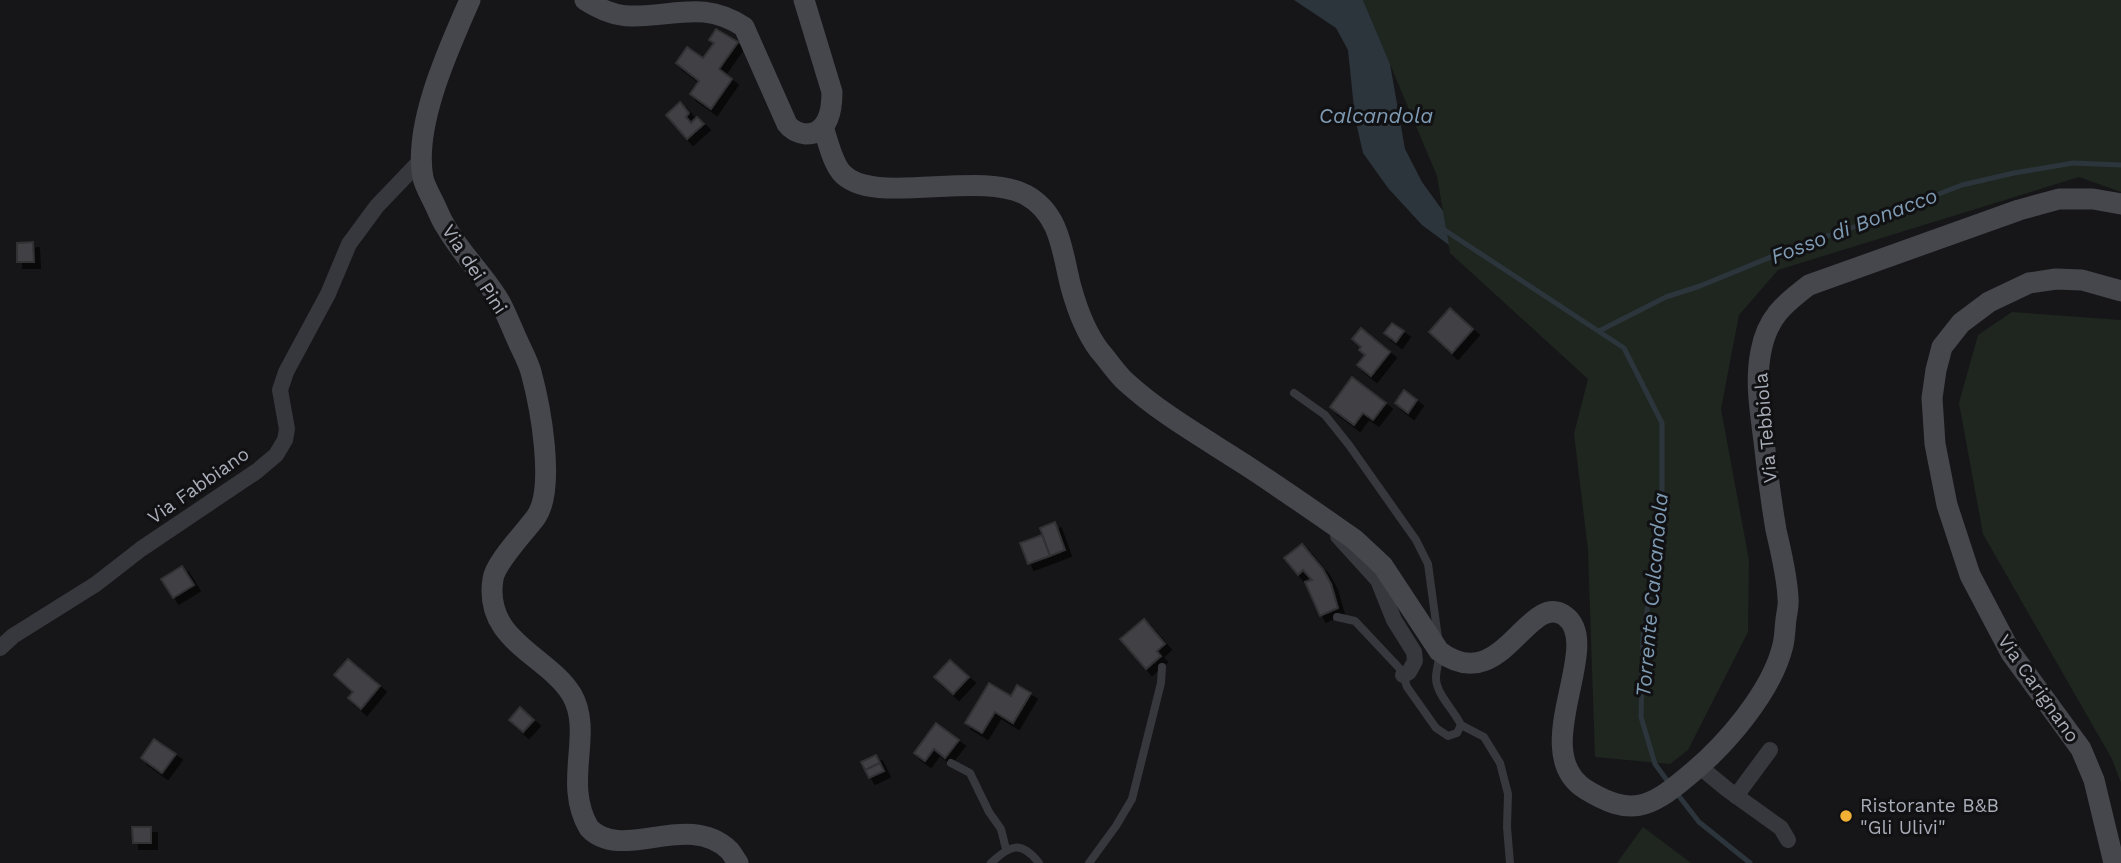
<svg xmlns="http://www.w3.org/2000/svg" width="2121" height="863" viewBox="0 0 2121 863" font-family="'Work Sans',sans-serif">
	<defs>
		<filter id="shadow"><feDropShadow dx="6" dy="6" stdDeviation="0" flood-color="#0009"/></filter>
	</defs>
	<rect width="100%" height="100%" fill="#161618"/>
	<!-- green -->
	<g fill="#1e261f">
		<polygon points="1363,0 2121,0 2121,192 2079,177 1778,270 1739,315 1721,409 1749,560 1748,632 1688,750 1670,764 1595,757 1588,550 1574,434 1588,379 1450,253 1437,176"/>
		<polygon points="2012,312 2121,320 2121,783 2112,759 1983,534 1959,403 1978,335"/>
		<polygon points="1643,827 1691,863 1617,863"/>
	</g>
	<!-- water -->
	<polygon fill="#2c353c" points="1294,0 1363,0 1390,64 1405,149 1422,182 1443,211 1449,245 1422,225 1388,188 1363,153 1355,118 1348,50 1336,28"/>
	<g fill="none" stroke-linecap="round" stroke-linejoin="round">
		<!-- stream -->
		<g stroke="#2c353c" stroke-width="5">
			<polyline points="1440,227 1624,348 1662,423 1662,518 1643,636 1641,717 1655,764 1669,783"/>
			<polyline points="1599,331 1666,297 1700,286 1800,245 1854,227 1962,185 2014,173 2073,163 2121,165"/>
			<polyline points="1675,791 1699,822 1750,863"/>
		</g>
	</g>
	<!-- building -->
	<g fill="#404145" stroke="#303034" stroke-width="2" filter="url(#shadow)">
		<polygon points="716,29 738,42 719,69 732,79 711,109 690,94 699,81 676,63 687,47 703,58 714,43 709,40"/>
		<polygon points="680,102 689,113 686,117 691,123 697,117 704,124 687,139 666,115"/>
		<polygon points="33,242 34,262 17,262 17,243"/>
		<polygon points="1450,308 1473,329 1452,353 1429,332"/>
		<polygon points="1392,323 1404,331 1396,342 1384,333"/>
		<polygon points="1361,328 1390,352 1371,376 1357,365 1365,355 1359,350 1361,347 1352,339"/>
		<polygon points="1352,377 1386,403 1373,420 1363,413 1354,425 1330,407"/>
		<polygon points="1404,390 1417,400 1408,413 1395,403"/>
		<polygon points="1055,522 1065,550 1050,556 1040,528"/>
		<polygon points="1042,535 1050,556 1028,564 1020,543"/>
		<polygon points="1302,544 1323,569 1331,584 1338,608 1320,616 1305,582 1312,580 1303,570 1298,575 1284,558"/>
		<polygon points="182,566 194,585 173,598 161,579"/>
		<polygon points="1144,619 1165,644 1157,651 1161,656 1146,669 1120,639"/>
		<polygon points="348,659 380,686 361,709 348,698 353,692 334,675"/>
		<polygon points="950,660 969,677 953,694 934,677"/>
		<polygon points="989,683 1011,696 1017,685 1031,693 1013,723 995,712 982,733 965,723"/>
		<polygon points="520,707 534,720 523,732 509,720"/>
		<polygon points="936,723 959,740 945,758 934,749 925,761 914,753"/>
		<polygon points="154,739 176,754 162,773 141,758"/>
		<polygon points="876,755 880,763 865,770 861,762"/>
		<polygon points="880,763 884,771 869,778 865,770"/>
		<polygon points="132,827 151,827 151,843 133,843"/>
	</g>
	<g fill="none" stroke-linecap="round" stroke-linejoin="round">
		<!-- lane -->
		<g stroke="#37383d" stroke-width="8">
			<polyline points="1294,393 1325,415 1349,445 1416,540 1428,564 1438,638"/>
			<path d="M 1337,617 L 1355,621 L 1402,671 L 1407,687 L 1436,728 L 1448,736 L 1457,733 L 1461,725 C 1454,710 1436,694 1436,678 C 1436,670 1439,663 1439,655"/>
			<polyline points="1461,725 1484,737 1500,763 1508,794 1507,827 1510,863"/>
			<polyline points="951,763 970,773 989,812 1001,829 1006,849"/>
			<path d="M 991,863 C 1010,845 1021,840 1039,863"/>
			<polyline points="1089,863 1116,826 1132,799 1161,683 1162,667"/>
		</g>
		<!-- street -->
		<g stroke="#37383d" stroke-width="16">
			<polyline points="1338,536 1378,580 1394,620 1414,652 1415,661 1409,672 1403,675"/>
			<polyline points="0,648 13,636 96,584 141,549 257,471 276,455 285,440 287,429 280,390 286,372 328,294 349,244 377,206 422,159"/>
			<polyline points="1700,767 1728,790 1781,828 1788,840"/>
			<polyline points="1736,796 1770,750"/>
		</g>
		<!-- secondary -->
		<g stroke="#45474d" stroke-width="21">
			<path d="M 470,0 C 449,48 413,125 423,178 C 425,186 430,195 434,203 C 438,211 441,220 446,227 C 461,254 485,276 500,302 C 506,313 511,326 516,337 C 521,349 528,361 531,372 C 540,405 556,488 536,517 C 525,532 495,563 493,579 C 483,641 548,655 572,695 C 594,734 562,782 589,828 C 622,863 687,810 729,850 C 732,853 735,859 738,863"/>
			<path d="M 585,0 C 599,9 614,16 631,16 C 675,17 703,0 744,27 L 787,124 C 792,131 798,133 806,134 C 829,134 832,109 832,92 L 804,0"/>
			<path d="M 823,127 C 828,141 832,161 841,172 C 871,208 978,169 1026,195 C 1061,214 1062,253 1071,287 C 1077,309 1085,331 1099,350 C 1108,360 1116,373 1126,382 C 1161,414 1204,438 1244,464 C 1281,488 1318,514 1354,539 L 1383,566 L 1439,651 C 1502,699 1528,589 1565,616 C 1605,645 1526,751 1585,789 C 1630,817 1649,809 1688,776 C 1725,746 1772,692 1783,645 C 1785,636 1785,627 1786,619 C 1787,612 1789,604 1788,598 C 1787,575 1781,552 1776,530 C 1771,500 1767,470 1764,441 C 1760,410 1755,381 1761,351 C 1767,318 1784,304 1809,285 L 2019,210 L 2059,199 L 2093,199 L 2121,204"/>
			<polyline points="2114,863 2094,780 2081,749 2011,653 1970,575 1947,505 1935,444 1932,398 1936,370 1942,347 1961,323 1989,302 2029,283 2056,279 2082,280 2121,291"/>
		</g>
	</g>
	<!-- markers -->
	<circle fill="#f2b134" stroke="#111113" stroke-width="2.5" cx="1846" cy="816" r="7"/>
	<g text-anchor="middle" stroke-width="6" stroke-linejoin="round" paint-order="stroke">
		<!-- street labels -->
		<g font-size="19" fill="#a8adb8" stroke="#111113">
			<text transform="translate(475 269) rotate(57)" y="7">Via dei Pini</text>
			<text transform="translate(1765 428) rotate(-95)" y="7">Via Tebbiola</text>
			<text transform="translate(198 485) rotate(-35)" y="7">Via Fabbiano</text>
			<text transform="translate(2039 688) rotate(55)" y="7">Via Carignano</text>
		</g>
		<!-- poi labels -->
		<g font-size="19" fill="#a8adb8" stroke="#111113" text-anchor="start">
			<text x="1860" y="812">Ristorante B&amp;B<tspan x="1860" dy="22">"Gli Ulivi"</tspan></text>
		</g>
		<!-- water labels -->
		<g font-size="21" font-style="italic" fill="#7f9bb3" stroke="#111113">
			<text x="1376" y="123">Calcandola</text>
			<text transform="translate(1854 226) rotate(-21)" y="7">Fosso di Bonacco</text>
			<text transform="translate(1652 595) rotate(-85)" y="7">Torrente Calcandola</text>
		</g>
	</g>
</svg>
